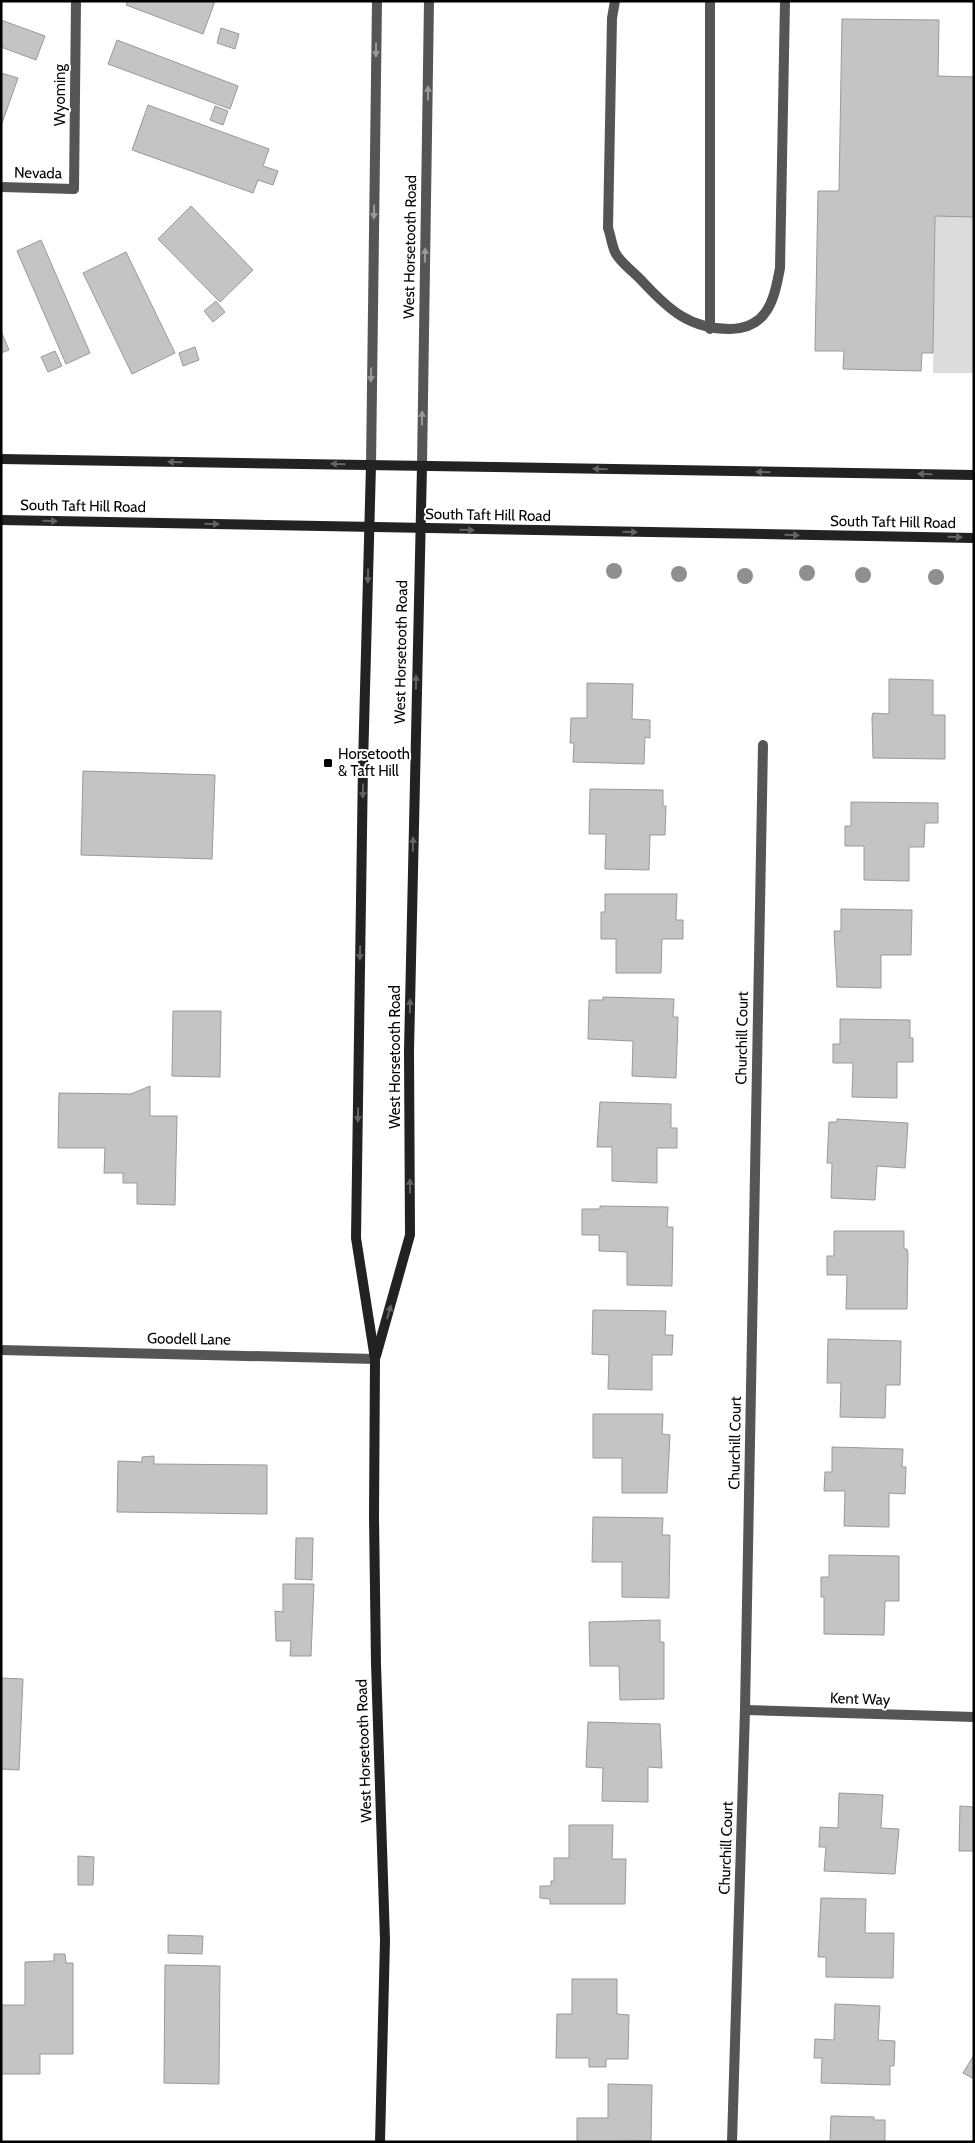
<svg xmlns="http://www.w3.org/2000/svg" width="975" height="2143" viewBox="0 0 975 2143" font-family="Cabin,sans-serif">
	<rect width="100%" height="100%" fill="#fff"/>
	<!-- green -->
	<polygon fill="#dcdcdc" points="935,216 974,217 974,373 933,373"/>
	<!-- building -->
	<g fill="#c4c4c4" stroke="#999">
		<polygon points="128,1 215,1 203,34 126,5"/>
		<polygon points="842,19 939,20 938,76 974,77 974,217 935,216 933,353 922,353 921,371 843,369 844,351 815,351 818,191 839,191"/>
		<polygon points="1,20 45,36 36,60 1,47"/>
		<polygon points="221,28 239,34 235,49 217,43"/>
		<polygon points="117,40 238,86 230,109 108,64"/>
		<polygon points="1,73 18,78 1,126"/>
		<polygon points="148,105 269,149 263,166 278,171 273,185 258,180 253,193 132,150"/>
		<polygon points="215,106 228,111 223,125 210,120"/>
		<polygon points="191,206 253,270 220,302 158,239"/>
		<polygon points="41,240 90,353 66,364 17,251"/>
		<polygon points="126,252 175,353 132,374 83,273"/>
		<polygon points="216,301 225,312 213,322 204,311"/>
		<polygon points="1,331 9,350 1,353"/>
		<polygon points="195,347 199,360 183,366 179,353"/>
		<polygon points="55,351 62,366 48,372 41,357"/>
		<polygon points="889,679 933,680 933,715 945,715 945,759 873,758 872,717 873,713 889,714"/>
		<polygon points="587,683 633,684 632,719 650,720 650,738 645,737 644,764 573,762 574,743 570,743 571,718 587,718"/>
		<polygon points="83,771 215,775 212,859 81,855"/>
		<polygon points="590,789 663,790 663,806 666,806 665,835 650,835 649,870 605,869 606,834 589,834"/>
		<polygon points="851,802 938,803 938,823 925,823 924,847 909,847 909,881 864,880 864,846 845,846 845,826 851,826"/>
		<polygon points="605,894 677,894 676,920 683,920 683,939 662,939 661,973 616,973 616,939 601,939 601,912 605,912"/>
		<polygon points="841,909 912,910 911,955 881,955 881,988 837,987 834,931 841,931"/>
		<polygon points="603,997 674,999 673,1017 678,1017 676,1078 632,1076 633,1041 588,1039 589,1000 603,1000"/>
		<polygon points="173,1011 221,1011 220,1077 172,1076"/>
		<polygon points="840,1019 910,1020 910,1038 913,1038 913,1062 897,1062 897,1098 852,1097 853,1063 833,1063 833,1044 840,1044"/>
		<polygon points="150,1086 150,1116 177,1116 175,1205 137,1204 137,1183 123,1183 123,1173 104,1173 105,1148 58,1148 59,1093 131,1094"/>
		<polygon points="600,1102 671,1104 671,1128 677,1128 677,1148 657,1148 657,1183 612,1181 612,1147 597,1147"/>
		<polygon points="837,1119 908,1123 905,1168 877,1166 875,1200 831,1198 832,1163 827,1163 829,1122 837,1122"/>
		<polygon points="600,1206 668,1207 667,1227 673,1227 672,1286 627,1285 627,1252 599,1251 599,1235 582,1235 582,1209 600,1209"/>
		<polygon points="834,1231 904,1231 904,1249 907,1249 908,1254 907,1309 846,1309 847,1275 827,1275 827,1256 834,1256"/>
		<polygon points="593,1310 666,1311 665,1335 673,1335 672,1355 652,1355 652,1390 608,1389 609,1355 592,1354"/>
		<polygon points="828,1339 901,1341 900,1385 886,1385 885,1418 840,1417 841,1383 827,1383"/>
		<polygon points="593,1414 663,1414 662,1434 670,1435 667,1493 622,1493 622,1458 593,1458"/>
		<polygon points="832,1447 903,1449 902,1467 906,1467 905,1494 889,1493 889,1527 844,1526 845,1491 824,1491 825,1472 832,1472"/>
		<polygon points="154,1456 154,1464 267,1465 267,1514 117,1512 118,1461 142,1462 142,1457"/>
		<polygon points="593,1517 663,1518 662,1535 670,1535 669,1598 622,1597 622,1562 592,1562"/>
		<polygon points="296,1538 313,1538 312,1580 295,1579"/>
		<polygon points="829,1555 899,1556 899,1601 885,1601 884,1635 824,1634 824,1597 821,1597 821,1577 829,1577"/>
		<polygon points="283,1584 314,1584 311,1656 290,1656 291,1641 276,1641 275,1611 283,1612"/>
		<polygon points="660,1620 660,1642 664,1642 664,1699 620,1700 619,1666 590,1666 589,1622"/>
		<polygon points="1,1678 23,1679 19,1770 1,1769"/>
		<polygon points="588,1722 660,1724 662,1768 648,1767 648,1802 602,1801 603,1768 586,1767"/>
		<polygon points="839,1793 883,1795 881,1828 899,1829 895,1874 824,1871 826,1847 819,1847 820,1827 838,1828"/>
		<polygon points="960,1806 974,1807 974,1851 959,1851"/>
		<polygon points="569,1825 613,1825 612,1859 626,1859 625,1904 550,1904 550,1899 540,1898 540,1886 551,1886 551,1881 554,1881 554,1858 569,1858"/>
		<polygon points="78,1856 94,1857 93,1885 78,1885"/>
		<polygon points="821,1898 866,1899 865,1933 894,1933 893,1978 826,1977 826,1957 818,1957"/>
		<polygon points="168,1935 203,1936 202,1954 168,1953"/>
		<polygon points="54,1954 65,1954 66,1963 73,1963 73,2054 40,2054 40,2074 1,2074 1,2005 25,2005 25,1962 54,1961"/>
		<polygon points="165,1965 220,1966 219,2084 164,2083"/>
		<polygon points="572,1979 617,1979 617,2014 629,2015 628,2059 606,2059 606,2067 589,2067 589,2058 556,2058 557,2014 572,2014"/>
		<polygon points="835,2004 880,2006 878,2040 895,2041 894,2066 890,2066 890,2085 821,2083 822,2058 814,2058 815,2039 834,2040"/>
		<polygon points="974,2055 974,2079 963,2073"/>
		<polygon points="608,2084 652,2085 651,2141 577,2142 577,2118 608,2118"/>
		<polygon points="831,2116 874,2117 874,2120 885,2120 885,2142 830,2142"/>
	</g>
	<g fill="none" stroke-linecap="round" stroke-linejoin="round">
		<!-- service -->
		<g stroke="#555" stroke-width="10">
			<path d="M 615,1 L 612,18 L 608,228 C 611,236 612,247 616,254 C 622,264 635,273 643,282 C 669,310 690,329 730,329 C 768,328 774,300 780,268 L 785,1"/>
			<polyline points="710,1 710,329"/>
		</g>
		<!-- minor -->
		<g stroke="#555" stroke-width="10">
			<polyline points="1,187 74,189 76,1"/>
			<polyline points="1,1350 375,1359"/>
			<polyline points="745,1710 974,1717"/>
			<polyline points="732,2142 745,1710 763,745"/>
		</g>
		<!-- tertiary -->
		<g stroke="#555" stroke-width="10">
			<polyline points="371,465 377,1"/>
			<polyline points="422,466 429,1"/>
		</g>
		<!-- secondary -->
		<g stroke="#222" stroke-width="10">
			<polyline points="1,459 974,475"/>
			<polyline points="371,465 363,765 356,1238 375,1359 374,1516 376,1664 385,1940 380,2142"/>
			<polyline points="1,520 974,538"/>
			<polyline points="376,1356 410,1235 409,1051 422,466"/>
		</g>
	</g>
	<!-- trees -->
	<g fill="#8f8f8f">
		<circle cx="614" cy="571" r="8"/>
		<circle cx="807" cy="573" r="8"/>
		<circle cx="679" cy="574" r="8"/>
		<circle cx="863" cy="575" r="8"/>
		<circle cx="745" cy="576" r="8"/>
		<circle cx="936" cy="577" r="8"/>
	</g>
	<!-- one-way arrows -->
	<defs><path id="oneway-solid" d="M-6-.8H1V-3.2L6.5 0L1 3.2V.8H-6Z" transform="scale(1.25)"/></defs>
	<g fill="#999">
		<use href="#oneway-solid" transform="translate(376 50) rotate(91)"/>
		<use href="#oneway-solid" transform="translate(428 93) rotate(-89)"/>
		<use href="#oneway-solid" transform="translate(374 212) rotate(91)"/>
		<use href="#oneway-solid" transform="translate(425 255) rotate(-89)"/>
		<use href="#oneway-solid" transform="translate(371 375) rotate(91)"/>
		<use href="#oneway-solid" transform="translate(422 418) rotate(-89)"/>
	</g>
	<g fill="#646464">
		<use href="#oneway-solid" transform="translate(175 462) rotate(-179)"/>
		<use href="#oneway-solid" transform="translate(338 464) rotate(-179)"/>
		<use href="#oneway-solid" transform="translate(600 469) rotate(-179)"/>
		<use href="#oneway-solid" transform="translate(763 472) rotate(-179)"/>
		<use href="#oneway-solid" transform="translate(925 474) rotate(-179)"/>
		<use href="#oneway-solid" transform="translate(50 521) rotate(1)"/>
		<use href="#oneway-solid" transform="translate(212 524) rotate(1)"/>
		<use href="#oneway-solid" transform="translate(467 530) rotate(1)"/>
		<use href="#oneway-solid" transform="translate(630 532) rotate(1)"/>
		<use href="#oneway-solid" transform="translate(792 535) rotate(1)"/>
		<use href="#oneway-solid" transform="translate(955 537) rotate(1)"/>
		<use href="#oneway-solid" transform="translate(368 576) rotate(91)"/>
		<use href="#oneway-solid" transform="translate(416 682) rotate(-89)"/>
		<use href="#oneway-solid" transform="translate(363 791) rotate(91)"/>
		<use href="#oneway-solid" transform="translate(413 844) rotate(-89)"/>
		<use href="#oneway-solid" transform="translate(360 953) rotate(91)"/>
		<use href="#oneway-solid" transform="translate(410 1006) rotate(-89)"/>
		<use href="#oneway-solid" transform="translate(358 1115) rotate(91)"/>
		<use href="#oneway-solid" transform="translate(410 1186) rotate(-90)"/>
		<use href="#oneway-solid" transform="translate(389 1312) rotate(-74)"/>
	</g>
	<!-- markers -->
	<rect fill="#000" stroke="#fff" stroke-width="2" x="323" y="758" width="10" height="10" rx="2.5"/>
	<g text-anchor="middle" stroke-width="4" stroke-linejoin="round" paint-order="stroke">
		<!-- street labels -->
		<g font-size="15" fill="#000" stroke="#fff">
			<text transform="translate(60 95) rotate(-90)" y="5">Wyoming</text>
			<text transform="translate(38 173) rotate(1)" y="5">Nevada</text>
			<text transform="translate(410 247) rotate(-89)" y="5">West Horsetooth Road</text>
			<text transform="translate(83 506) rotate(1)" y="5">South Taft Hill Road</text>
			<text transform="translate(488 515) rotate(1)" y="5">South Taft Hill Road</text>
			<text transform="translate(893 522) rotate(1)" y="5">South Taft Hill Road</text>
			<text transform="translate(401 652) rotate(-89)" y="5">West Horsetooth Road</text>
			<text transform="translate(742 1038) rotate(-89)" y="5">Churchill Court</text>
			<text transform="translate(395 1057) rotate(-90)" y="5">West Horsetooth Road</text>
			<text transform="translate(189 1339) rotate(1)" y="5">Goodell Lane</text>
			<text transform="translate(735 1443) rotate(-89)" y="5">Churchill Court</text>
			<text transform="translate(860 1699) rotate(2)" y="5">Kent Way</text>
			<text transform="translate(364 1751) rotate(-92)" y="5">West Horsetooth Road</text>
			<text transform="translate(726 1848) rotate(-88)" y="5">Churchill Court</text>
		</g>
		<!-- poi labels -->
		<g font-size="15" fill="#000" stroke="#fff" text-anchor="start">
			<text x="338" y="759">Horsetooth<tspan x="338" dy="17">&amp; Taft Hill</tspan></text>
		</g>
	</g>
	<!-- border -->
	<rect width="975" height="2143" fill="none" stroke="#000000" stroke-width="5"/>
</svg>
